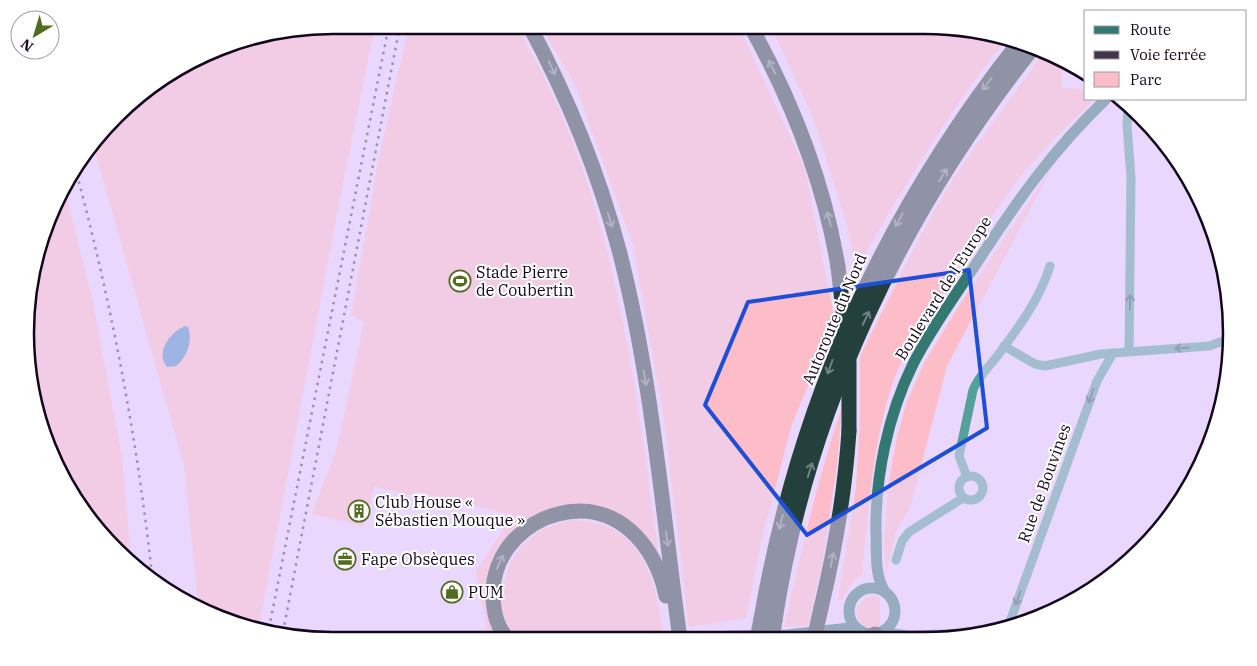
<svg xmlns="http://www.w3.org/2000/svg" width="1257" height="666" viewBox="0 0 1257 666" font-family="'IBM Plex Serif',serif">
	<rect width="100%" height="100%" fill="#e9d7fe"/>
	<!-- green -->
	<g fill="#fcbcc8">
		<polygon points="333,25 375,25 340,198 259,626 199,610 184,466 93,144 145,89 234,41"/>
		<path d="M 409,25 L 515,25 C 614,185 634,376 659,558 L 629,522 L 551,510 L 495,561 L 502,640 L 489,640 L 476,571 L 513,515 L 413,491 L 414,496 L 374,486 L 364,526 L 312,514 L 337,448 L 364,322 L 351,315 L 374,187 L 376,171 Z"/>
		<polygon points="540,25 738,25 805,169 835,321 792,424 762,538 746,618 689,627 664,419 633,244 575,84"/>
		<path d="M 767,25 L 944,26 L 1004,42 C 947,112 902,191 856,269 L 847,225 L 813,117 L 777,40 Z"/>
		<path d="M 1044,52 L 1062,58 L 1062,88 L 1086,89 L 1086,99 L 1095,99 C 1068,125 1040,151 1017,181 C 992,214 971,251 949,286 C 927,319 902,353 890,391 C 872,451 868,513 862,574 L 851,584 L 842,600 L 838,600 L 856,488 L 860,422 L 860,356 L 922,233 L 954,177 Z"/>
		<polygon points="1053,166 947,366 910,508 896,531 886,575 884,547 888,487 897,437 906,404 924,363 957,309"/>
		<polygon points="65,189 93,303 122,457 131,559 102,536 49,451 26,353 35,254"/>
		<path d="M 842,408 L 837,466 L 823,559 L 808,625 L 784,627 C 801,554 817,479 842,408 Z"/>
		<path d="M 572,520 C 646,522 655,580 664,639 L 534,640 L 511,630 L 503,616 L 501,605 L 502,591 L 507,571 L 512,560 L 520,548 L 539,531 L 560,523 Z"/>
		<path d="M 873,596 L 880,598 L 880,627 C 854,632 848,601 873,596 Z"/>
	</g>
	<!-- water -->
	<path fill="#4389c3" d="M 185,326 L 188,327 C 193,341 187,357 176,366 L 167,367 C 155,351 170,333 185,326 Z"/>
	<g fill="none" stroke-linecap="round" stroke-linejoin="round">
		<!-- street -->
		<g stroke="#53a198" stroke-width="9">
			<polyline points="1128,109 1127,125 1131,178 1129,351"/>
			<polyline points="1004,346 1035,364 1045,366 1101,354 1209,346 1229,339"/>
			<circle cx="971" cy="488" r="12"/>
			<path d="M 967,477 L 959,456 L 973,390 C 978,377 989,367 998,355 C 1018,328 1040,299 1050,266"/>
			<polyline points="896,560 902,541 909,532 963,498"/>
			<polyline points="1008,627 1097,381 1113,353"/>
		</g>
		<!-- secondary -->
		<g stroke="#337871" stroke-width="11">
			<circle cx="872" cy="611" r="23"/>
			<path d="M 885,592 C 874,575 877,553 876,533 C 875,476 888,415 913,364 C 932,327 957,293 980,258 C 1019,198 1054,149 1106,99"/>
			<polyline points="880,633 910,636 982,634"/>
			<polyline points="701,639 730,636 787,635 849,628 858,630"/>
		</g>
		<!-- highway -->
		<g stroke="#24403d" stroke-width="15">
			<path d="M 529,25 C 567,96 598,171 619,250 C 652,377 662,509 680,639"/>
			<path d="M 750,25 C 792,101 824,181 838,267"/>
			<path d="M 821,608 C 835,550 845,491 849,431"/>
			<path d="M 761,619 C 798,404 882,217 1017,45"/>
			<path d="M 775,620 C 807,410 901,215 1032,49"/>
			<polyline points="865,639 875,634"/>
			<path d="M 509,640 C 497,628 494,614 493,598 C 492,576 500,555 515,539 C 527,527 541,518 558,514 C 615,499 656,544 666,596"/>
		</g>
		<!-- rail -->
		<g stroke="#41354e" stroke-width="2.5" stroke-dasharray="2.5 5" stroke-linecap="butt">
			<path d="M 75,167 C 111,301 137,437 152,575"/>
			<polyline points="269,628 389,25"/>
			<polyline points="283,632 400,25"/>
		</g>
		<!-- highway-bridge -->
		<g stroke="#24403d" stroke-width="15">
			<polyline points="838,267 849,362 849,431"/>
			<polyline points="757,639 761,619"/>
			<polyline points="772,639 775,620"/>
			<polyline points="814,639 821,608"/>
		</g>
	</g>
	<!-- one-way arrows -->
	<defs><path id="oneway-shaft" d="M-6 0H5M1.5-3L5.5 0L1.5 3" fill="none" stroke-width="1.6" stroke-linecap="round" stroke-linejoin="round" transform="scale(1.25)"/></defs>
	<g stroke="#718381">
		<use href="#oneway-shaft" transform="translate(772 67) rotate(-117)"/>
		<use href="#oneway-shaft" transform="translate(552 68) rotate(64)"/>
		<use href="#oneway-shaft" transform="translate(987 84) rotate(127)"/>
		<use href="#oneway-shaft" transform="translate(943 175) rotate(-58)"/>
		<use href="#oneway-shaft" transform="translate(829 219) rotate(-104)"/>
		<use href="#oneway-shaft" transform="translate(610 220) rotate(73)"/>
		<use href="#oneway-shaft" transform="translate(899 220) rotate(119)"/>
		<use href="#oneway-shaft" transform="translate(866 318) rotate(-65)"/>
		<use href="#oneway-shaft" transform="translate(830 367) rotate(110)"/>
		<use href="#oneway-shaft" transform="translate(645 378) rotate(81)"/>
		<use href="#oneway-shaft" transform="translate(810 470) rotate(-73)"/>
		<use href="#oneway-shaft" transform="translate(781 522) rotate(105)"/>
		<use href="#oneway-shaft" transform="translate(667 539) rotate(82)"/>
		<use href="#oneway-shaft" transform="translate(832 560) rotate(-79)"/>
		<use href="#oneway-shaft" transform="translate(500 562) rotate(-65)"/>
	</g>
	<g stroke="#32545a">
		<use href="#oneway-shaft" transform="translate(1130 302) rotate(-89)"/>
		<use href="#oneway-shaft" transform="translate(1182 348) rotate(176)"/>
		<use href="#oneway-shaft" transform="translate(1091 396) rotate(110)"/>
		<use href="#oneway-shaft" transform="translate(1018 598) rotate(110)"/>
	</g>
	<!-- marked area -->
	<path d="M0 0H1257V666H0ZM 969,270 L 987,428 L 807,535 L 705,405 L 748,302 Z" fill="#e9d7fe" fill-opacity=".55" fill-rule="evenodd"/>
	<path fill="none" stroke="#1d4ed8" stroke-width="4" stroke-linejoin="round" d="M 969,270 L 987,428 L 807,535 L 705,405 L 748,302 Z"/>
	<!-- icons -->
	<defs>
		<g id="stadium-ring" transform="scale(1.125)"><circle r="9.5" fill="#fff" stroke="#536d20" stroke-width="1.5"/><path d="M0-5a6.5 5 0 1 0 0 10a6.5 5 0 1 0 0-10ZM-3.5-1.8h7v3.6h-7Z" fill="#536d20"/></g>
		<g id="building-ring" transform="scale(1.125)"><circle r="9.5" fill="#fff" stroke="#536d20" stroke-width="1.5"/><path d="M-4-6H4V6H1V3H-1V6H-4ZM-2.5-4.3h1.7v1.8h-1.7ZM.8-4.3h1.7v1.8H.8ZM-2.5-1h1.7V.8h-1.7ZM.8-1h1.7V.8H.8Z" fill="#536d20"/></g>
		<g id="office-ring" transform="scale(1.125)"><circle r="9.5" fill="#fff" stroke="#536d20" stroke-width="1.5"/><path d="M-6-3h4V-5.5h4V-3h4V5H-6ZM-1-4.5V-3h2v-1.5ZM-6 0V1H6V0Z" fill="#536d20"/></g>
		<g id="shop-ring" transform="scale(1.125)"><circle r="9.5" fill="#fff" stroke="#536d20" stroke-width="1.5"/><path d="M-5-2.5h2.3a2.7 3.5 0 0 1 5.4 0H5L5.5 6h-11ZM-1.5-2.5h3a1.5 2.3 0 0 0-3 0Z" fill="#536d20"/></g>
	</defs>
	<g fill-rule="evenodd">
		<use href="#stadium-ring" x="460" y="281"/>
		<use href="#building-ring" x="359" y="511"/>
		<use href="#office-ring" x="345" y="559"/>
		<use href="#shop-ring" x="452" y="592"/>
	</g>
	<g text-anchor="middle" stroke-width="4" stroke-linejoin="round" paint-order="stroke">
		<!-- poi labels -->
		<g font-size="16" fill="#12071c" stroke="#fff" text-anchor="start">
			<text x="476" y="278">Stade Pierre<tspan x="476" dy="18">de Coubertin</tspan></text>
			<text x="375" y="508">Club House «<tspan x="375" dy="18">Sébastien Mouque »</tspan></text>
			<text x="361" y="565">Fape Obsèques</text>
			<text x="468" y="598">PUM</text>
		</g>
		<!-- street labels -->
		<g font-size="16" fill="#12071c" stroke="#fff">
			<text transform="translate(943 288) rotate(-58)" y="6">Boulevard de l'Europe</text>
			<text transform="translate(834 319) rotate(-67)" y="6">Autoroute du Nord</text>
			<text transform="translate(1044 483) rotate(-70)" y="6">Rue de Bouvines</text>
		</g>
	</g>
	<!-- crop -->
	<path d="M0 0H1257V666H0ZM333 34H924A299 299 0 0 1 1223 333V333A299 299 0 0 1 924 632H333A299 299 0 0 1 34 333V333A299 299 0 0 1 333 34Z" fill="#fff" fill-rule="evenodd"/>
	<path fill="none" stroke="#12071c" stroke-width="2.5" d="M333 34H924A299 299 0 0 1 1223 333V333A299 299 0 0 1 924 632H333A299 299 0 0 1 34 333V333A299 299 0 0 1 333 34Z"/>
	<!-- legend -->
	<rect x="1084" y="10" width="162" height="90" fill="#ffffff" stroke="#a09ca4"/>
	<rect x="1094" y="26" width="25" height="8" fill="#337871" stroke="#a09ca4"/>
	<text x="1130" y="35" font-size="15" fill="#12071c">Route</text>
	<rect x="1094" y="51" width="25" height="8" fill="#41354e" stroke="#a09ca4"/>
	<text x="1130" y="60" font-size="15" fill="#12071c">Voie ferrée</text>
	<rect x="1094" y="72" width="25" height="15" fill="#fcbcc8" stroke="#a09ca4"/>
	<text x="1130" y="85" font-size="15" fill="#12071c">Parc</text>
	<!-- north arrow -->
	<g transform="translate(35 35) rotate(218)"><circle r="24" fill="#ffffff" stroke="#a09ca4"/>
	<path d="M0-4L9 19L0 12L-9 19Z" fill="#536d20"/>
	<text y="-8" font-size="14" font-weight="bold" text-anchor="middle" fill="#12071c">N</text>
	</g>
</svg>
